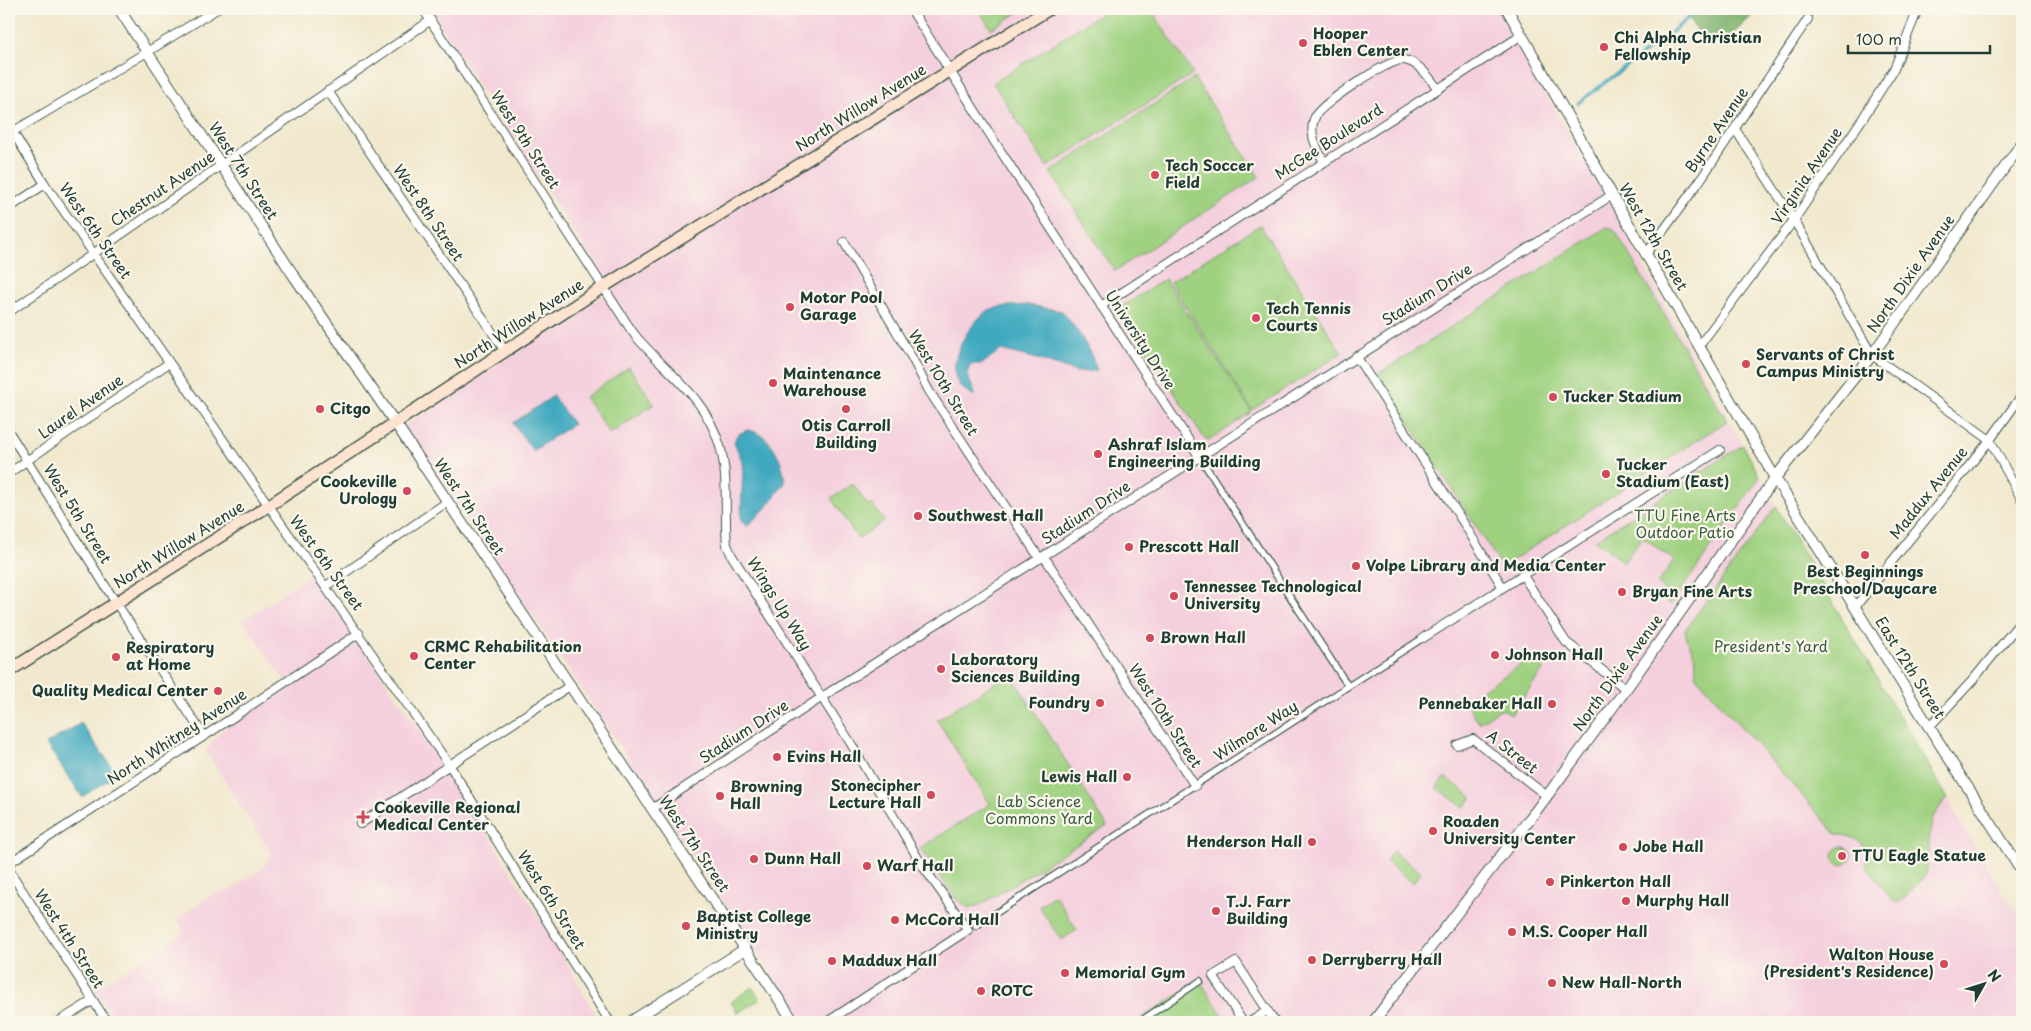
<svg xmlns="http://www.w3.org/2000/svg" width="2031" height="1031" viewBox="0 0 2031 1031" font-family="'Playpen Sans',sans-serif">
	<rect width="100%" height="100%" fill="#fbf7ec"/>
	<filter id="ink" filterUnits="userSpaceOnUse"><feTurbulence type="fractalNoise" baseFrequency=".02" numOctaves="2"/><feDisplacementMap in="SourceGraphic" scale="10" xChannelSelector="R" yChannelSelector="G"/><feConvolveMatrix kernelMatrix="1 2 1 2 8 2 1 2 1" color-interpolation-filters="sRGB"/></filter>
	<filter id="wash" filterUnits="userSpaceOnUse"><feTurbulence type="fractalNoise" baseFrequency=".0096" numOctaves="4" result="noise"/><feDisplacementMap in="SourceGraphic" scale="20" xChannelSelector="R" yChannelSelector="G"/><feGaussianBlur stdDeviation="1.12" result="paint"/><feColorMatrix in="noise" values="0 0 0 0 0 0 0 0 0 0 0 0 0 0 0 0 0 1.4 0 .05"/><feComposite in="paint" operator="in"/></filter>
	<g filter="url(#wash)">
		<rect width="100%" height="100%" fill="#f1e8cd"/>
		<!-- built -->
		<g fill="#f4cfdd">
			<polygon points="429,9 1497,9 1614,212 1776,506 1947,797 1954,812 2001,890 2022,918 2022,1017 2016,1022 803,1022 580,686 404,426 612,290"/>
			<polygon points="311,575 455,780 570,968 599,1022 116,1022 95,990 182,934 182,927 177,919 213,894 231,890 261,869 268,861 271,853 206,751 221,731 289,687 243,620"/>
		</g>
		<!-- green -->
		<g fill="#9fd180" stroke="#5f875a">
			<polygon points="978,9 1024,9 991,29"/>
			<polygon points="1108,9 1151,9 1193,74 1047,167 993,83"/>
			<polygon points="1194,78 1259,177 1115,271 1050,172"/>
			<polygon points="1260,225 1342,353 1252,410 1170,282"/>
			<polygon points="1607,227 1614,229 1727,421 1502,567 1378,374"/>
			<polygon points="1165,279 1252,412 1210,440 1204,438 1123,314 1123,306"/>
			<polygon points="629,367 654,404 610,434 585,397"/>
			<polygon points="1743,445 1760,477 1671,605 1659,596 1664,589 1657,584 1674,560 1642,537 1624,562 1595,540"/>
			<polygon points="853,484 868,506 872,504 884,521 858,539 831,498"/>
			<path d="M 1776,506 L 1947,797 L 1933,817 L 1929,837 L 1926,876 L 1900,902 L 1894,902 L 1866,866 C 1869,841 1858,838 1836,834 L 1695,675 C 1699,652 1688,650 1685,630 Z"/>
			<polygon points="1533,657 1543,670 1511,715 1504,710 1500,709 1479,723 1465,701"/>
			<polygon points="1010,673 1107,826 982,904 969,908 957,900 920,848 990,804 937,720"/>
			<polygon points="1445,777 1472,797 1464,808 1437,788"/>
			<circle cx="1842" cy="856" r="9"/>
			<polygon points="1393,851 1421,872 1413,883 1386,861"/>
			<polygon points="1055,895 1077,930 1061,940 1039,906"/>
			<polygon points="1200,981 1227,1022 1136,1022"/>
			<polygon points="752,987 760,999 738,1013 731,1002"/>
		</g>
		<!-- forest -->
		<polygon fill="#7fb36e" stroke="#4f7851" points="1683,9 1759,9 1729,38 1703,40"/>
		<!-- water -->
		<g fill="#3fa9bf" stroke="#2f737a">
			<path d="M 1029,305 L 1062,311 C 1077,330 1091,348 1097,371 L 1076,372 L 1037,359 L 1001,350 L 982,364 L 970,364 L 967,374 L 975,394 L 972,396 C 968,392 961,388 958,383 C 945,362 971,319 990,310 C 1002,305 1015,306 1029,305 Z"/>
			<polygon points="553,396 573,424 533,451 513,423"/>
			<path d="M 747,430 C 771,432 784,462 785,483 L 763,511 L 747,526 L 742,522 L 741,517 L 743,463 L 734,442 L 737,435 Z"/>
			<polygon points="81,723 117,774 82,797 46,744"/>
		</g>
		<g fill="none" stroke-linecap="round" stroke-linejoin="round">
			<!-- stream -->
			<polyline stroke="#3fa9bf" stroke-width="3" points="1578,103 1667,36 1699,9"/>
		</g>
	</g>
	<g filter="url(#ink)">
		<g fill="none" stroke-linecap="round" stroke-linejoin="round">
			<!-- pedestrian casing -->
			<g stroke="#3e574b" stroke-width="8">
				<g id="pedestrian">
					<polyline points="1199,456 1348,686"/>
					<polyline points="976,926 1423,638"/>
					<polyline points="1139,1022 1200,981"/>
				</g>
			</g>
			<!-- minor casing -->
			<g stroke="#3e574b" stroke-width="10">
				<g id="minor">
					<path d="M 423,9 L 622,316 C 628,325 633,334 640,341 C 672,377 705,397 720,446 C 729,477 724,513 727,545 L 732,556 L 850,742 L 922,865 L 968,930 L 827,1022"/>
					<polyline points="911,9 996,144 1199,456"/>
					<polyline points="328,91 505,351"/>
					<polyline points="9,126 45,184 450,766 610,1022"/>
					<polyline points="1735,129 1794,220 1872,355 1990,440 2022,500"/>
					<polyline points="9,134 147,52 217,9"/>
					<path d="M 1324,162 C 1316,147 1307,131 1316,115 C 1323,103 1390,58 1403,60 C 1418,61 1429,77 1438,89"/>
					<polyline points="9,208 45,184"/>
					<polyline points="844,242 912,358 929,391 1040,559"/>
					<polyline points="1646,254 1699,182 1808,19"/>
					<polyline points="1101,306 1522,35"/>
					<polyline points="9,312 431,20"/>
					<polyline points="1699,346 1794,220 1863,118 1894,69 1918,9"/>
					<polyline points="1356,356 1458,514 1502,586"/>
					<polyline points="9,432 111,595 204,736"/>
					<polyline points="9,473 169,363"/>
					<polyline points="1047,561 1195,786"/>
					<polyline points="1522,574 1566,642 1626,689"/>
					<polyline points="326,586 447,502"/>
					<polyline points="1855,607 1990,440 2022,395"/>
					<polyline points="1423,638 1720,450"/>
					<polyline points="1929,727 1972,681 2022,620"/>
					<polyline points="1457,745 1473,739 1547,796"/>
					<polyline points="652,809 845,682 1612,195"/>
					<polyline points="360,824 571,685"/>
					<polyline points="9,863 232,718 359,633"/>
					<polyline points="9,870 107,1022"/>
					<polyline points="58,1022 92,1001"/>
					<polyline points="1243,1022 1213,976 1236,962 1275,1022"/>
					<polyline points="1250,1022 1267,1011"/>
				</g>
			</g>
			<!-- tertiary casing -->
			<g stroke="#3e574b" stroke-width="12">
				<g id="tertiary">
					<polyline points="119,9 294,276 396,424 794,1022"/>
					<polyline points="1507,9 1612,195 1775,478 1929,727 2022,872"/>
					<polyline points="630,1022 745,949"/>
					<polyline points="1373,1022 1538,808 1621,696 1775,478 1872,355 2022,143"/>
				</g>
			</g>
			<!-- secondary casing -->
			<g stroke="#3e574b" stroke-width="14">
				<polyline id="secondary" points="9,671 268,506 603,287 1049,9"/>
			</g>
			<!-- pedestrian -->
			<use href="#pedestrian" stroke="#fff" stroke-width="5.5"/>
			<!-- minor -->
			<use href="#minor" stroke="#fff" stroke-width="8"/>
			<!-- tertiary -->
			<use href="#tertiary" stroke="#fff" stroke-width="10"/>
			<!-- secondary -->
			<use href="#secondary" stroke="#fde4d1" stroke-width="11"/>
		</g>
	</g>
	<!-- markers -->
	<g fill="#d1495b" stroke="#fbf7ec" stroke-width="2">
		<circle cx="1303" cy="43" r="5"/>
		<circle cx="1604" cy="47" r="5"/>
		<circle cx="1155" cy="175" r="5"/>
		<circle cx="790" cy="307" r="5"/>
		<circle cx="1256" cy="318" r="5"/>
		<circle cx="1746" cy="364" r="5"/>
		<circle cx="773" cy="383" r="5"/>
		<circle cx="1553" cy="397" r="5"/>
		<circle cx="320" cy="409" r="5"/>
		<circle cx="846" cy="409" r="5"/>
		<circle cx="1098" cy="454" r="5"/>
		<circle cx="1606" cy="474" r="5"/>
		<circle cx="407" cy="491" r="5"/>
		<circle cx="918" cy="516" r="5"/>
		<circle cx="1129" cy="547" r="5"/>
		<circle cx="1865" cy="555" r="5"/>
		<circle cx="1356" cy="566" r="5"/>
		<circle cx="1622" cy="592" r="5"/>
		<circle cx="1174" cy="596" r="5"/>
		<circle cx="1150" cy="638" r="5"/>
		<circle cx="1495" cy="655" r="5"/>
		<circle cx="414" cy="656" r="5"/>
		<circle cx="116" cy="657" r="5"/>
		<circle cx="941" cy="669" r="5"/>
		<circle cx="218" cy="691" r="5"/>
		<circle cx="1100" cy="703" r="5"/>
		<circle cx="1552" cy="704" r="5"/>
		<circle cx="777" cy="757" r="5"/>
		<circle cx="1127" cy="777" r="5"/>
		<circle cx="931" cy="795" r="5"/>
		<circle cx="720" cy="796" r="5"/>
		<path d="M360.5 809.5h5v5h5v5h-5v5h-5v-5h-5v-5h5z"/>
		<circle cx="1433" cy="831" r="5"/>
		<circle cx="1312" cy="842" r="5"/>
		<circle cx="1623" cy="847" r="5"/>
		<circle cx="1842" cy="856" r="5"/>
		<circle cx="754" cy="859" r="5"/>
		<circle cx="867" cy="866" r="5"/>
		<circle cx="1550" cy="882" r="5"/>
		<circle cx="1626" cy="901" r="5"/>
		<circle cx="1216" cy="911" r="5"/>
		<circle cx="895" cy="920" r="5"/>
		<circle cx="686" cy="926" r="5"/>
		<circle cx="1512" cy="932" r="5"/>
		<circle cx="1312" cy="960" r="5"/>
		<circle cx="832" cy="961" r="5"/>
		<circle cx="1944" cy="964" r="5"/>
		<circle cx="1065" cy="973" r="5"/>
		<circle cx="1552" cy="983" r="5"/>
		<circle cx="981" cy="991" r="5"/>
	</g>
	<g text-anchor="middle" stroke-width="4.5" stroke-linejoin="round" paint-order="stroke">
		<!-- poi labels -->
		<g font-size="15" font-weight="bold" fill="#1f3d34" stroke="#fbf7ec" text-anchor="start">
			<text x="1313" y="39">Hooper<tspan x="1313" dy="17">Eblen Center</tspan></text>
			<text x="1614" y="43">Chi Alpha Christian<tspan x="1614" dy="17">Fellowship</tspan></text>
			<text x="1165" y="171">Tech Soccer<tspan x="1165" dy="17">Field</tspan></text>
			<text x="800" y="303">Motor Pool<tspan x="800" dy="17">Garage</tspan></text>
			<text x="1266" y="314">Tech Tennis<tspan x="1266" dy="17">Courts</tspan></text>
			<text x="1756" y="360">Servants of Christ<tspan x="1756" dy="17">Campus Ministry</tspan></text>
			<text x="783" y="379">Maintenance<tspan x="783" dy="17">Warehouse</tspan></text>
			<text x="1563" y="402">Tucker Stadium</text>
			<text x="330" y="414">Citgo</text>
			<text x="846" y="431" text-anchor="middle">Otis Carroll<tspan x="846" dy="17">Building</tspan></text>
			<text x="1108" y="450">Ashraf Islam<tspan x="1108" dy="17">Engineering Building</tspan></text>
			<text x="1616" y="470">Tucker<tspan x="1616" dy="17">Stadium (East)</tspan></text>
			<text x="397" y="487" text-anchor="end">Cookeville<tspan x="397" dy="17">Urology</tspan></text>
			<text x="928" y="521">Southwest Hall</text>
			<text x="1139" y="552">Prescott Hall</text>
			<text x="1366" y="571">Volpe Library and Media Center</text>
			<text x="1865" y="577" text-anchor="middle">Best Beginnings<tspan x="1865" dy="17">Preschool/Daycare</tspan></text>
			<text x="1184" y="592">Tennessee Technological<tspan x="1184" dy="17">University</tspan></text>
			<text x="1632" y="597">Bryan Fine Arts</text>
			<text x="1160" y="643">Brown Hall</text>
			<text x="424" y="652">CRMC Rehabilitation<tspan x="424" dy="17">Center</tspan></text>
			<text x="126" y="653">Respiratory<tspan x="126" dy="17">at Home</tspan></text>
			<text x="1505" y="660">Johnson Hall</text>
			<text x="951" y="665">Laboratory<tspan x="951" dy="17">Sciences Building</tspan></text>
			<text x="208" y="696" text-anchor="end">Quality Medical Center</text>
			<text x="1090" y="708" text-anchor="end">Foundry</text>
			<text x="1542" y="709" text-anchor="end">Pennebaker Hall</text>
			<text x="787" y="762">Evins Hall</text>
			<text x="1117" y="782" text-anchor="end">Lewis Hall</text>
			<text x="921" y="791" text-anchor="end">Stonecipher<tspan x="921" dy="17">Lecture Hall</tspan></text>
			<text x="730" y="792">Browning<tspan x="730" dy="17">Hall</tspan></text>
			<text x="374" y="813">Cookeville Regional<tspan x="374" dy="17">Medical Center</tspan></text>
			<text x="1443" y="827">Roaden<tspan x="1443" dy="17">University Center</tspan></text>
			<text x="1302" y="847" text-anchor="end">Henderson Hall</text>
			<text x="1633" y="852">Jobe Hall</text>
			<text x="1852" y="861">TTU Eagle Statue</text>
			<text x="764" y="864">Dunn Hall</text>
			<text x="877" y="871">Warf Hall</text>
			<text x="1560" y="887">Pinkerton Hall</text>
			<text x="1636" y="906">Murphy Hall</text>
			<text x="1226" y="907">T.J. Farr<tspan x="1226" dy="17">Building</tspan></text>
			<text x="696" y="922">Baptist College<tspan x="696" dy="17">Ministry</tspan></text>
			<text x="905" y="925">McCord Hall</text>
			<text x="1522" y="937">M.S. Cooper Hall</text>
			<text x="1934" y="960" text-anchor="end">Walton House<tspan x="1934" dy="17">(President's Residence)</tspan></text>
			<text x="1322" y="965">Derryberry Hall</text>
			<text x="842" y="966">Maddux Hall</text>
			<text x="1075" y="978">Memorial Gym</text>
			<text x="1562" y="988">New Hall-North</text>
			<text x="991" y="996">ROTC</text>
		</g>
		<!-- street labels -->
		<g font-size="15" fill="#1f3d34" stroke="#fbf7ec">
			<text transform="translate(861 108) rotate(-32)" y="5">North Willow Avenue</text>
			<text transform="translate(1717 130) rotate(-56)" y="5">Byrne Avenue</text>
			<text transform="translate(525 140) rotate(57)" y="5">West 9th Street</text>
			<text transform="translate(1329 142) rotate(-33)" y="5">McGee Boulevard</text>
			<text transform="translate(243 171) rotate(57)" y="5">West 7th Street</text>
			<text transform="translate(1807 176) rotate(-56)" y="5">Virginia Avenue</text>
			<text transform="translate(163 189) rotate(-34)" y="5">Chestnut Avenue</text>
			<text transform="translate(428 213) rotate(56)" y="5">West 8th Street</text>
			<text transform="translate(95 231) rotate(55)" y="5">West 6th Street</text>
			<text transform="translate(1653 237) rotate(60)" y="5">West 12th Street</text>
			<text transform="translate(1911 274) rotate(-55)" y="5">North Dixie Avenue</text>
			<text transform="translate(1427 295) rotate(-32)" y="5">Stadium Drive</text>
			<text transform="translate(519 324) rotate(-33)" y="5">North Willow Avenue</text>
			<text transform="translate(1140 340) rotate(57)" y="5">University Drive</text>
			<text transform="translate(943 383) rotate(59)" y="5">West 10th Street</text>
			<text transform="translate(81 407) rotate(-35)" y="5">Laurel Avenue</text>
			<text transform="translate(1929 493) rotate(-51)" y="5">Maddux Avenue</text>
			<text transform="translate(469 507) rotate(56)" y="5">West 7th Street</text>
			<text transform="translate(1086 513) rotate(-33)" y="5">Stadium Drive</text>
			<text transform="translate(77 514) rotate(58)" y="5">West 5th Street</text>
			<text transform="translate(179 545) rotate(-32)" y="5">North Willow Avenue</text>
			<text transform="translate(326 563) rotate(54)" y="5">West 6th Street</text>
			<text transform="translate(779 604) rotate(58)" y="5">Wings Up Way</text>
			<text transform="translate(1910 668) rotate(58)" y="5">East 12th Street</text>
			<text transform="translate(1618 673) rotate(-54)" y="5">North Dixie Avenue</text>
			<text transform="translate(1165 716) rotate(57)" y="5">West 10th Street</text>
			<text transform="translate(1256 731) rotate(-33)" y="5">Wilmore Way</text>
			<text transform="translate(744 732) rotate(-33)" y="5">Stadium Drive</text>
			<text transform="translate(177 737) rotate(-33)" y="5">North Whitney Avenue</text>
			<text transform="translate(1512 752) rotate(38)" y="5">A Street</text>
			<text transform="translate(694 844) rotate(56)" y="5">West 7th Street</text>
			<text transform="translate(551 900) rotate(58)" y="5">West 6th Street</text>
			<text transform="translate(69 939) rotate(57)" y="5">West 4th Street</text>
		</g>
		<!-- park labels -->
		<g font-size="15" fill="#395b43" stroke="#fbf7ec">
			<text x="1685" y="521">TTU Fine Arts<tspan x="1685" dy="17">Outdoor Patio</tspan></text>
			<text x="1771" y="652">President's Yard</text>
			<text x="1039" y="807">Lab Science<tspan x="1039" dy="17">Commons Yard</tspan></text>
		</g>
	</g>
	<!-- margin -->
	<rect width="2031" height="1031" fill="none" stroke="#fbf7ec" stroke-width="30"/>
	<!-- north arrow -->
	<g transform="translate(1984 984) rotate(51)" stroke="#fbf7ec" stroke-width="4" paint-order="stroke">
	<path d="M0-4L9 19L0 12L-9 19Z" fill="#1f3d34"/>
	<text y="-8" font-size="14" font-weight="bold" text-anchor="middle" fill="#1f3d34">N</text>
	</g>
	<!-- scale -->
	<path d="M1848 45v8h142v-8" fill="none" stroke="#1f3d34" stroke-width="2.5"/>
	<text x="1856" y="45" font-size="15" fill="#1f3d34" stroke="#fbf7ec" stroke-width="4" paint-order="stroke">100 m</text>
</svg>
